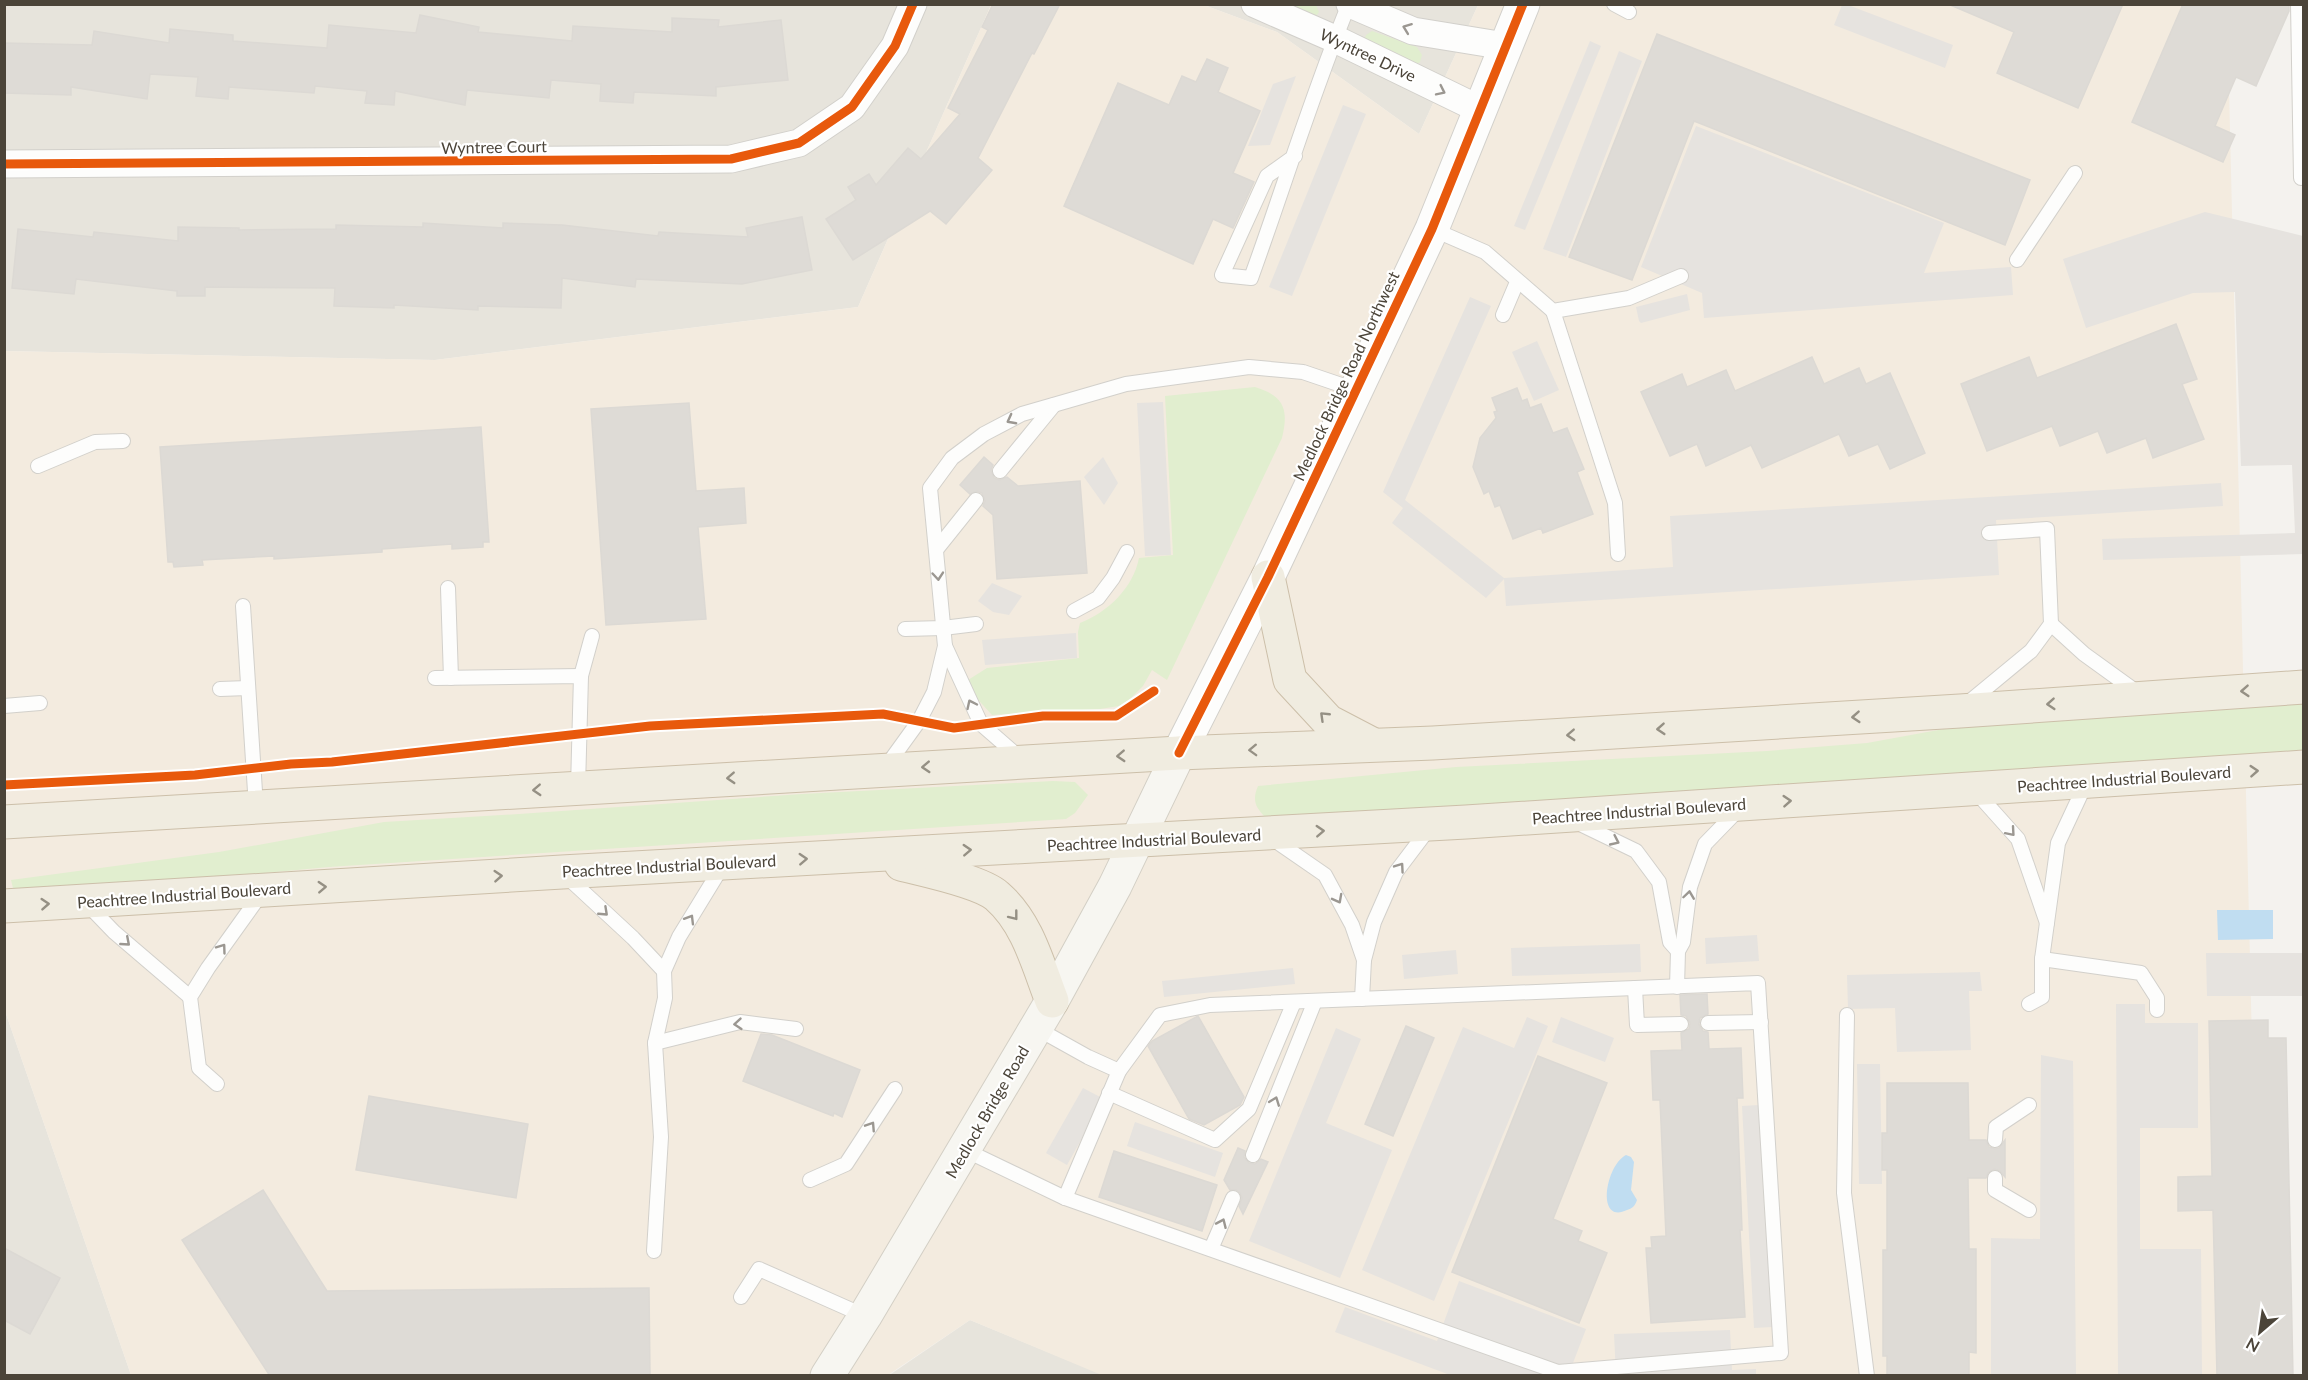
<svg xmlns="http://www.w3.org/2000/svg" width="2308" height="1380" viewBox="0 0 2308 1380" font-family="Lato,sans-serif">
	<rect width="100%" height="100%" fill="#f4f2ee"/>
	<!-- residential -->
	<g fill="#e7e4dc">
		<polygon points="5,5 991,5 858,307 435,360 5,351"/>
		<polygon points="1204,5 1478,5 1419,134 1277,32"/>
		<polygon points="5,1011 131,1375 5,1375"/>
		<polygon points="970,1320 1104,1375 888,1376"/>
	</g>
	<!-- commercial -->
	<polygon fill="#f3ebdf" points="991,5 1204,5 1277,32 1419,134 1478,5 2227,5 2260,1375 1104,1376 970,1320 888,1375 131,1375 5,1011 4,351 435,360 858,307"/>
	<!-- green -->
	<g fill="#e1eecf">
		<polygon points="1268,5 1316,5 1319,12 1314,19"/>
		<polygon points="1372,31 1417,47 1422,55 1420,62 1416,65 1364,40 1366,35"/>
		<path d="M 1255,387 C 1284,396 1289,409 1282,438 L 1167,680 L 1152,670 L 1143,686 L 1130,699 L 1119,706 L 1100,709 L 992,715 L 972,693 L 968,680 L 987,668 L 1079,658 L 1078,632 L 1080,623 C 1108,612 1133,588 1139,558 L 1173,555 L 1165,396 Z"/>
		<path d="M 2303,703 L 2303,754 L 1266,818 C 1255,807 1252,800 1258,786 L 1456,767 L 1767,751 L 1867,743 L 1960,726 L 2200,712 Z"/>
		<polygon points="1053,781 1075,782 1088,795 1075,813 1066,819 329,867 15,896 11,880 219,852 384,822 519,814 802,794"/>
	</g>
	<!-- parking -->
	<g fill="#e6e3df">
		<polygon points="1842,5 1848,5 1953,45 1945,68 1834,25"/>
		<polygon points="1590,41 1601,46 1525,230 1514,226"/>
		<polygon points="1619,51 1642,61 1566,257 1543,249"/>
		<polygon points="1296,76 1270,145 1248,146 1273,84"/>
		<polygon points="1343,105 1366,114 1292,296 1269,287"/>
		<polygon points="1696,126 1944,223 1924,273 2011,267 2013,295 1704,318 1702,293 1641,267"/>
		<polygon points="2205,212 2303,236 2303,554 2103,560 2102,539 2295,533 2292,465 2241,466 2235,292 2193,293 2086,328 2063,259"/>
		<polygon points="1687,294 1690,310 1641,323 1639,321 1636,307"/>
		<polygon points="1470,297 1491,306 1405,500 1504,578 1673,567 1670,516 2221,483 2223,506 1996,520 1999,575 1506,606 1504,579 1486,598 1392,523 1403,508 1383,492"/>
		<polygon points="1537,341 1559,390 1534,401 1512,352"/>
		<polygon points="1163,402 1171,555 1145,556 1137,403"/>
		<polygon points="1103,457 1118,483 1104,505 1084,477"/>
		<polygon points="992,583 1022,596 1009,615 993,612 978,601"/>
		<polygon points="1076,633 1077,658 985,665 982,640"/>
		<polygon points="1757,935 1759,961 1706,964 1705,938"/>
		<polygon points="1640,944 1641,972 1512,976 1511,948"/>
		<polygon points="1456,950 1458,974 1404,979 1402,955"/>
		<polygon points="2206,953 2303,953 2303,996 2207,996"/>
		<polygon points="1293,968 1295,984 1164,997 1162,981"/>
		<polygon points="1980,972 1982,991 1969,991 1971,1050 1897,1052 1895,1008 1848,1009 1847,975"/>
		<polygon points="2116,1004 2145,1004 2145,1023 2198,1023 2198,1128 2140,1128 2140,1249 2201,1249 2202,1375 2118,1375"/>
		<polygon points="1527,1017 1548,1026 1434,1301 1362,1270 1463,1027 1514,1048"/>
		<polygon points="1561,1017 1614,1038 1605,1062 1552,1042"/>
		<polygon points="1336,1028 1361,1039 1326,1123 1392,1150 1340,1278 1249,1241"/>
		<polygon points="2041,1055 2073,1061 2076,1375 1991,1375 1991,1238 2040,1239"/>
		<polygon points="1857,1064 1880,1064 1882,1184 1859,1184"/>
		<polygon points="1083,1088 1104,1099 1067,1165 1046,1153"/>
		<polygon points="1759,1105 1772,1327 1754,1328 1742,1106"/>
		<polygon points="1135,1122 1223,1153 1215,1177 1127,1146"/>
		<polygon points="1459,1281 1586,1329 1568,1376 1450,1375 1335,1332 1345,1307 1437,1341"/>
		<polygon points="1730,1330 1732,1370 1756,1369 1756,1375 1616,1375 1614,1334"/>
	</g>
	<!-- water -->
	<g fill="#c0ddf1">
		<polygon points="2217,910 2273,910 2273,939 2218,940"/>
		<path d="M 1626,1155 L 1631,1157 L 1634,1162 L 1631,1190 L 1637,1200 C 1635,1206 1633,1208 1627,1210 C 1596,1225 1605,1166 1626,1155 Z"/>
	</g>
	<!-- building -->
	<g fill="#dedbd6" stroke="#dcd9d4" stroke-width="1.5">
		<polygon points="993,4 1060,4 1034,54 1032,53 978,158 992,170 946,224 930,211 853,260 826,219 856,200 848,187 869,174 876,185 908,148 921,159 960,114 948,108 988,30 982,27"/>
		<polygon points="1948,4 2123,4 2078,108 1997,73 2014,32"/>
		<polygon points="2183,4 2289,4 2289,11 2256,86 2236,77 2215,126 2235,135 2223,162 2132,122"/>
		<polygon points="420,15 479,27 478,32 572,41 573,26 672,32 672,18 719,20 718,27 781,20 788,80 716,87 716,96 634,92 633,103 600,101 601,84 551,80 549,98 467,90 465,105 395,91 394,105 365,103 367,91 315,86 314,93 229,87 228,99 196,96 198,77 150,74 147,99 71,87 71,95 4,93 4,43 92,45 94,31 169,43 170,29 233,35 233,41 327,48 329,25 416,33"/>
		<polygon points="1657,34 2030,180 2005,245 1694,121 1632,280 1569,257"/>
		<polygon points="1207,59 1228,68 1218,92 1260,111 1233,173 1254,182 1233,228 1213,219 1193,264 1064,206 1118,83 1169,105 1182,76 1196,82"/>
		<polygon points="802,217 812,270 742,284 636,279 635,287 562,278 561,308 478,306 478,310 394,305 394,308 334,306 335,288 205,287 205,296 177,296 177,291 76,279 74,294 12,288 18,229 93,237 94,232 178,241 178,227 239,228 239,230 336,229 336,225 423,227 423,223 503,228 503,223 562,225 658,236 659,232 748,237 746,228"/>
		<polygon points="2176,324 2197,379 2182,384 2204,439 2153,458 2146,438 2107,453 2098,431 2060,446 2052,426 1987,451 1961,384 2029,357 2037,378"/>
		<polygon points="1812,357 1824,384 1859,368 1866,384 1890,373 1925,453 1890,469 1878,444 1849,456 1839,434 1762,468 1751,445 1706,466 1697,444 1670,456 1641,392 1682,374 1687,387 1726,370 1735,391"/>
		<polygon points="1517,388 1522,401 1527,399 1530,408 1541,404 1553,433 1567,428 1584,469 1577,472 1593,514 1543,533 1541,528 1513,539 1500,505 1495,507 1489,491 1484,494 1473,467 1480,438 1496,418 1494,412 1497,411 1492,398"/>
		<polygon points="689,403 696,491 744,488 746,523 698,527 706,619 606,625 591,409"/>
		<polygon points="481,427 489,542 483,542 483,547 452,549 452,544 382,549 382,552 274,559 274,556 202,560 203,565 174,567 173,562 168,562 160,447"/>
		<polygon points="984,457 993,465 991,470 994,478 999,480 1007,477 1018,486 1080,481 1087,573 997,579 993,515 983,506 985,501 982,493 977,491 970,494 960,485"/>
		<polygon points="1707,994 1708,1014 1700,1018 1699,1024 1703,1031 1708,1032 1709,1049 1741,1048 1743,1098 1737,1098 1742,1230 1740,1230 1745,1317 1651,1323 1646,1248 1652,1248 1651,1237 1666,1236 1660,1100 1653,1100 1651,1051 1682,1050 1681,1033 1689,1029 1690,1023 1686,1016 1681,1015 1680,995"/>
		<polygon points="1198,1016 1244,1097 1240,1105 1204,1125 1189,1119 1148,1046 1152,1041"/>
		<polygon points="2268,1020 2268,1038 2286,1038 2293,1376 2217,1376 2213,1210 2178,1211 2178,1177 2212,1176 2209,1021"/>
		<polygon points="1406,1026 1434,1038 1393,1136 1365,1124"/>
		<polygon points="761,1034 772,1035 860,1070 842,1117 834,1113 833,1116 743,1081"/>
		<polygon points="1538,1056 1607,1083 1553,1219 1582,1231 1578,1241 1607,1253 1579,1323 1452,1272"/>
		<polygon points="1887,1083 1968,1083 1969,1140 1986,1140 1989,1147 1995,1149 1999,1148 2005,1140 2005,1177 2000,1171 1994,1169 1988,1173 1986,1178 1968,1178 1969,1249 1976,1249 1976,1353 1969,1352 1969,1376 1887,1376 1887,1356 1883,1356 1883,1250 1887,1250 1887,1170 1882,1170 1882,1133 1887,1133"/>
		<polygon points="369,1096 528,1124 516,1198 356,1170"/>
		<polygon points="1238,1148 1245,1151 1244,1157 1249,1163 1255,1164 1261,1159 1268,1162 1243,1214 1239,1206 1242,1198 1240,1193 1236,1190 1230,1190 1224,1180"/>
		<polygon points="1114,1151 1217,1185 1202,1231 1099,1197"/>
		<polygon points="263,1190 327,1291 649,1288 650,1376 270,1376 182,1240"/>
		<polygon points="4,1248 60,1278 30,1334 4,1320"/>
	</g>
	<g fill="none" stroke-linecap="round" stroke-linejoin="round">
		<!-- service casing -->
		<g stroke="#d2d0cb" stroke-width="16">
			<g id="service">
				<polyline points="1614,4 1629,12"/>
				<polyline points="2298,4 2301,178"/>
				<path d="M 1295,156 L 1267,176 L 1222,275 L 1251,278 C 1284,187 1312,94 1349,4"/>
				<polyline points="1432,229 1485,252 1553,311 1629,298 1681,276"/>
				<polyline points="2017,260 2075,173"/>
				<polyline points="1553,311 1615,503 1618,554"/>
				<polyline points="1503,315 1517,282"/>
				<polyline points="38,466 95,442 123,441"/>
				<polyline points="1000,471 1054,405"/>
				<polyline points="936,550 976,500"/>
				<polyline points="448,588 451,678"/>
				<polyline points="243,606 256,807"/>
				<polyline points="1074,611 1098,598 1113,578 1127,552"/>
				<polyline points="2051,624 2084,654 2138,693"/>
				<polyline points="905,629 943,628 976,624"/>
				<polyline points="945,646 981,724 1020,758"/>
				<polyline points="581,676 592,636"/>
				<polyline points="435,678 581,676 578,787"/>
				<polyline points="220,689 248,688"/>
				<polyline points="1968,703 2031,651 2051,624 2047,529 1989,533"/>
				<polyline points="4,706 40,703"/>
				<polyline points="885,768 919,721 934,692 945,646 930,488 952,458 984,434 1022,414 1126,384 1249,367 1303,372 1356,390"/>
				<polyline points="1976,792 2018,839 2047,923"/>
				<polyline points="1576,822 1636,851 1659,882 1670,942 1678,951"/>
				<polyline points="1273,839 1325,875 1352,925 1364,960"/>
				<polyline points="565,875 633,938 664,971"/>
				<polyline points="87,904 114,932 190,997"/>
				<polyline points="2042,959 2141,973 2157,998 2157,1010"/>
				<polyline points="1677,987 1678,951 1683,942 1690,887 1705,844 1739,809"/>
				<polyline points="1635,988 1637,1025 1681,1024"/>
				<polyline points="1362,999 1364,960 1374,922 1396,872 1430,827"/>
				<polyline points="2029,1004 2042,997 2042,959 2058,843 2086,783"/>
				<polyline points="1847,1015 1844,1193 1867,1376"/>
				<polyline points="1708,1023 1761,1022"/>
				<polyline points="655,1043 740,1022 796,1029"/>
				<polyline points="217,1084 199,1068 190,997 208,968 261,894"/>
				<polyline points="1109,1093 1215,1140 1249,1109 1294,1002"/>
				<polyline points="1995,1140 1996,1127 2029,1105"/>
				<polyline points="965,1150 1065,1198 1558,1372 1781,1353 1758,983 1210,1005 1160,1015 1119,1071 1088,1057 1036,1028"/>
				<polyline points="1253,1155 1315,1001"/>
				<polyline points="1995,1178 1995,1190 2029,1210"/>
				<polyline points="810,1180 846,1164 895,1089"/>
				<polyline points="1065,1198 1119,1071"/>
				<polyline points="1211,1249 1233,1198"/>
				<polyline points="654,1251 661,1137 655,1043 665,998 664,971 679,937 723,865"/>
				<polyline points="741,1297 759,1269 865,1316"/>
			</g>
		</g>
		<!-- minor casing -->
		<g stroke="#d2d0cb" stroke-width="29">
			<g id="minor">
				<polyline points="1255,4 1335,39 1479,109"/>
				<polyline points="1350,4 1413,31 1505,46"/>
				<polyline points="4,164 731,159 799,143 852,107 895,46 913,4"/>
			</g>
		</g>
		<!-- tertiary casing -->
		<g stroke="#d2d0cb" stroke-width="35">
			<polyline id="tertiary" points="1179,753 1268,577 1432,229 1523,4"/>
		</g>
		<!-- secondary casing -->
		<g stroke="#d3cfc5" stroke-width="35">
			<polyline id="secondary" points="827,1376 865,1316 1052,1001 1115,886 1179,753"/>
		</g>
		<!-- trunk casing -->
		<g stroke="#ccbfa9" stroke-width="35">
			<g id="trunk">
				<polyline points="1268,577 1290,680 1328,721 1372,744"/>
				<polyline points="4,822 1179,753 1433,743 1960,711 2304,687"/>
				<path d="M 901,864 C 924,870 980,881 997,896 C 1028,923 1038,965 1052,1001"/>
				<polyline points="4,906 562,872 1466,822 2304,767"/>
			</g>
		</g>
		<!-- service -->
		<use href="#service" stroke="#fdfdfc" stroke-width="14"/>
		<!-- minor -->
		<use href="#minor" stroke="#fdfdfc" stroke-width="27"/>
		<!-- tertiary -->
		<use href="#tertiary" stroke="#fdfdfc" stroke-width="33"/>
		<!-- secondary -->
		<use href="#secondary" stroke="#f7f6f1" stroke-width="33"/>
		<!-- trunk -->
		<use href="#trunk" stroke="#f0ece0" stroke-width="33"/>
		<!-- cycleway casing -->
		<g stroke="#fff" stroke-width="13">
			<g id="cycleway">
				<polyline points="4,164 731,159 799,143 852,107 895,46 913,4"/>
				<polyline points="1179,753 1268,577 1432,229 1523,4"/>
				<polyline points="4,785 195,775 291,764 332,762 650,726 883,714 954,728 1043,716 1116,716 1154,691"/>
			</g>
		</g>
		<!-- cycleway -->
		<use href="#cycleway" stroke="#e8590c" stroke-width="9"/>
	</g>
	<!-- one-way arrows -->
	<defs><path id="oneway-chevron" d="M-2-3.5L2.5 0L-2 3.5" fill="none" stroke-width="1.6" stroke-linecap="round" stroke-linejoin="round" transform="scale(1.5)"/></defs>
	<g stroke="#9b9791">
		<use href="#oneway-chevron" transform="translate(1407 28) rotate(-159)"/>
		<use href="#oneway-chevron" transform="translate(1441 91) rotate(26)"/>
		<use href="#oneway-chevron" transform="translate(1011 420) rotate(152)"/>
		<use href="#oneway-chevron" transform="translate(938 576) rotate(85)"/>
		<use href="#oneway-chevron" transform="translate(971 704) rotate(-115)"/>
		<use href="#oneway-chevron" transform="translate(2011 832) rotate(49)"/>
		<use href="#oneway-chevron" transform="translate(1615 841) rotate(25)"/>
		<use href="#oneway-chevron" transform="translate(1400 867) rotate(-55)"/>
		<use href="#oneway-chevron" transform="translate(1689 895) rotate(-82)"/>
		<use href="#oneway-chevron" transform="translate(1338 899) rotate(62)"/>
		<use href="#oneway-chevron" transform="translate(604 912) rotate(43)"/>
		<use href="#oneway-chevron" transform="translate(690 919) rotate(-59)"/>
		<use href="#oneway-chevron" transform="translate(126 942) rotate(41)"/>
		<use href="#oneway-chevron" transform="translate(222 948) rotate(-54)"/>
		<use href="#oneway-chevron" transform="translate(738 1024) rotate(175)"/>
		<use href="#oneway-chevron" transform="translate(1275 1101) rotate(-69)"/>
		<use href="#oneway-chevron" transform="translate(871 1126) rotate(-57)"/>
		<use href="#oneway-chevron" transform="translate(1222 1223) rotate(-66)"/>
	</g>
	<g stroke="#959084">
		<use href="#oneway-chevron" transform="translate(2245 691) rotate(176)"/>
		<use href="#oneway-chevron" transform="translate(2051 704) rotate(176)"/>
		<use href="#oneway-chevron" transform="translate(1324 716) rotate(-136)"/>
		<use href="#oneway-chevron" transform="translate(1856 717) rotate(176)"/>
		<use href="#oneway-chevron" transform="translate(1661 729) rotate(176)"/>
		<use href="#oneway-chevron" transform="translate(1571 735) rotate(177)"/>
		<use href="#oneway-chevron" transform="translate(1253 750) rotate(178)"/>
		<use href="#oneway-chevron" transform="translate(1121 756) rotate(177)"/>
		<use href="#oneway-chevron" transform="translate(926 767) rotate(177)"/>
		<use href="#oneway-chevron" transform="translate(2254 771) rotate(-4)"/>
		<use href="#oneway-chevron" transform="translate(731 778) rotate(177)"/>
		<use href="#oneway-chevron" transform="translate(537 790) rotate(177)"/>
		<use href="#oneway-chevron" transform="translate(1787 801) rotate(-4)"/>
		<use href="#oneway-chevron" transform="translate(1320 831) rotate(-3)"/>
		<use href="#oneway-chevron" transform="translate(967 850) rotate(-3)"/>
		<use href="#oneway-chevron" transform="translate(803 859) rotate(-3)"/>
		<use href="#oneway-chevron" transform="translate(498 876) rotate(-4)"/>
		<use href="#oneway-chevron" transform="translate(322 887) rotate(-3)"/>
		<use href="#oneway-chevron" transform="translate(45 904) rotate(-4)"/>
		<use href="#oneway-chevron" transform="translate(1014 916) rotate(52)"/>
	</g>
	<g text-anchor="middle" stroke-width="4.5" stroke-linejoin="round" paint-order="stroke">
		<!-- street labels -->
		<g font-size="16" fill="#4b4439" stroke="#fff">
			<text transform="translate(1368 55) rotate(25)" y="6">Wyntree Drive</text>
			<text transform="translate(494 147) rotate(-1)" y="6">Wyntree Court</text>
			<text transform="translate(1346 376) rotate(-65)" y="6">Medlock Bridge Road Northwest</text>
			<text transform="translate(2124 779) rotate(-4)" y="6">Peachtree Industrial Boulevard</text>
			<text transform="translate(1639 811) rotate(-4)" y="6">Peachtree Industrial Boulevard</text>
			<text transform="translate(1154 840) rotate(-3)" y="6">Peachtree Industrial Boulevard</text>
			<text transform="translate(669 866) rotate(-3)" y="6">Peachtree Industrial Boulevard</text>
			<text transform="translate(184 895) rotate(-4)" y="6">Peachtree Industrial Boulevard</text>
			<text transform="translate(987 1112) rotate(-60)" y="6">Medlock Bridge Road</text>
		</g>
	</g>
	<!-- border -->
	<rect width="2308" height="1380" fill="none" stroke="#4b4439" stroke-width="12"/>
	<!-- north arrow -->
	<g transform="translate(2260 1332) rotate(209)" stroke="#ffffff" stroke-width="4.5" paint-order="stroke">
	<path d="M0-4.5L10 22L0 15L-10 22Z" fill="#4b4439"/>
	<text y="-9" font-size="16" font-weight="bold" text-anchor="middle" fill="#4b4439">N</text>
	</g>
</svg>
